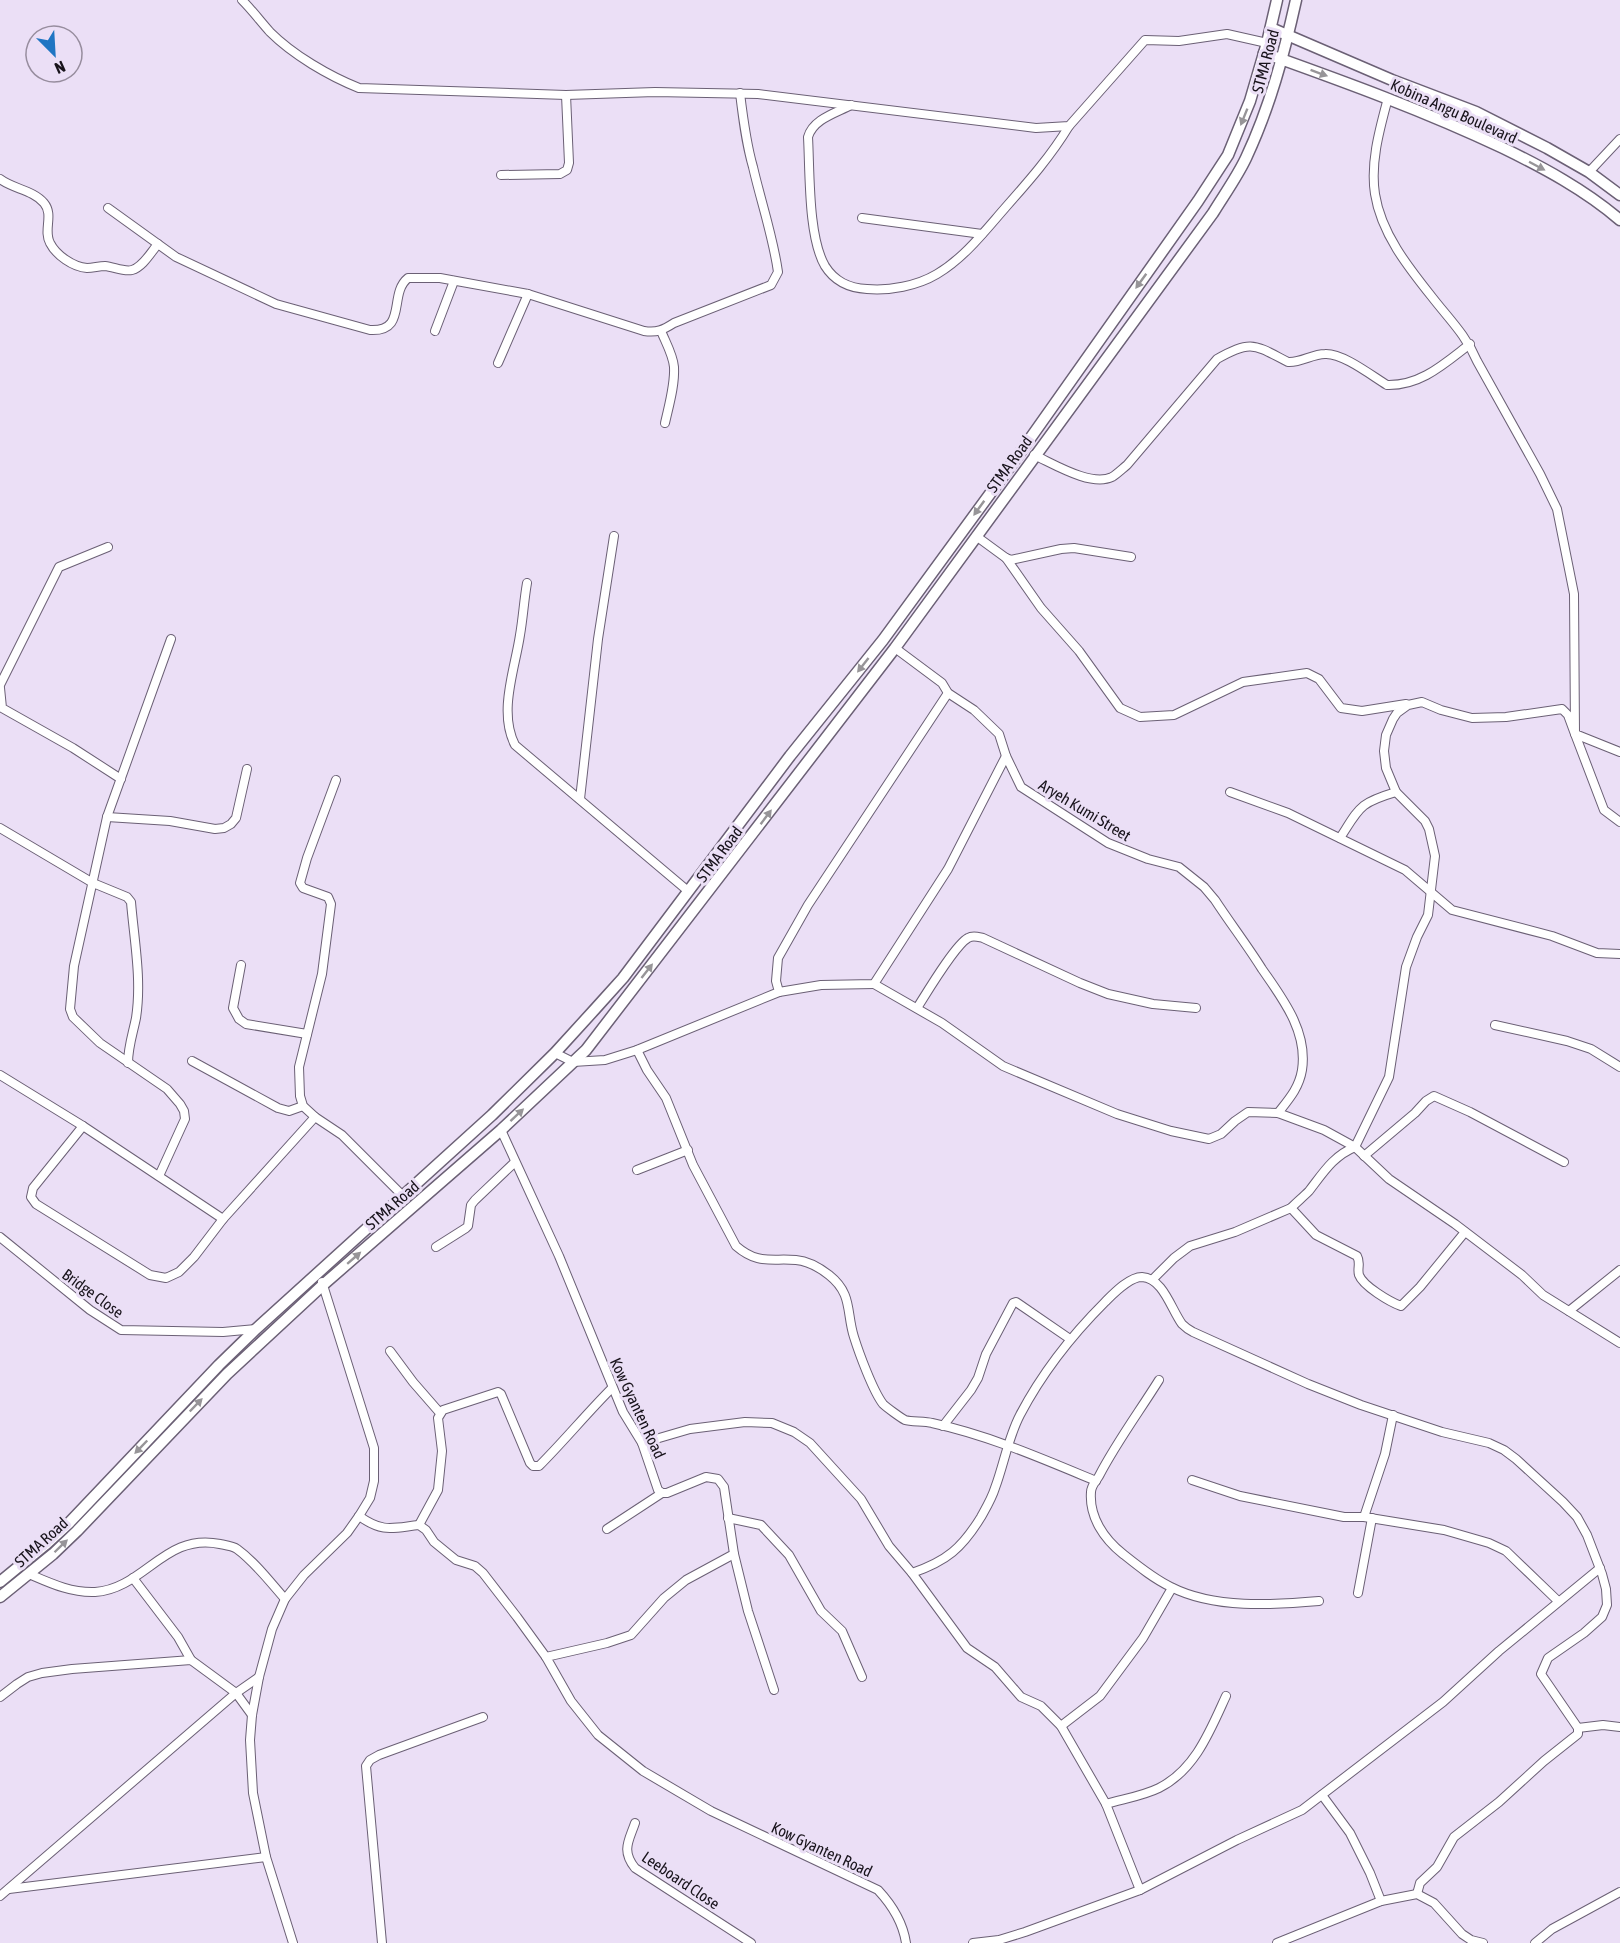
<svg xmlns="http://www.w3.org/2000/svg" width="1620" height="1943" viewBox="0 0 1620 1943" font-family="'Asap Condensed',sans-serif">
	<rect width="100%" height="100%" fill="#ebdff6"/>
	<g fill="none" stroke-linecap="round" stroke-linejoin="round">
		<!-- street casing -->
		<g stroke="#6b6075" stroke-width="10">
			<g id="street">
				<path d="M 242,0 C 252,10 261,22 270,32 C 293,55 329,76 359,88 L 566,95 L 655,92 L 758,94 L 1036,128 L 1069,126 L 1145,40 L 1179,41 L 1227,34 L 1267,43"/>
				<path d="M 1388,98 C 1380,128 1370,162 1375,194 C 1381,233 1408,267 1432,297 C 1449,319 1466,335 1477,361 L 1540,474 L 1557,509 L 1574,594 L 1575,734 L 1604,810 L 1620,822"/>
				<path d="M 851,105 C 836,113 813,119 808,137 C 810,172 808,237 825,266 C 835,282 849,288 867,289 C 889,291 917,286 937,274 C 964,258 984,232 1005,208 C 1028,182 1051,156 1069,126"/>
				<polyline points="1589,172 1620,139"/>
				<polyline points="501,175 560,174 567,170 569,163 566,95"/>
				<path d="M 0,179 C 13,189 33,190 44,203 C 54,215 43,230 50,243 C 56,255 73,267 87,268 C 93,268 99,266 105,266 C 114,267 124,272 132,270 C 143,267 151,252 158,244"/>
				<path d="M 108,208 L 176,257 L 276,304 L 370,330 C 408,332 388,294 408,278 L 440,278 L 528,294 L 644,331 C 657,333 663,330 674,323 L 771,285 L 778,272 C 773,236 761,202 753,167 C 746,143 743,118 740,93"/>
				<polyline points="862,218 982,234"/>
				<polyline points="435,331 454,281"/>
				<path d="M 661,331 C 666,343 673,355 674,367 C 675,385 669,405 665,423"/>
				<polyline points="498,363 528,294"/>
				<path d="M 1034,455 C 1054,464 1091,487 1112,477 C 1117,474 1122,469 1127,465 L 1217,359 C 1251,339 1255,345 1288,362 C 1301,363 1312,354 1325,354 C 1343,353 1372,376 1387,385 C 1421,386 1445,363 1470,344"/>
				<polyline points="976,536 1006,558 1011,560 1061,549 1074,548 1131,557"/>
				<polyline points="1006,558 1041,608 1079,651 1120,708 1140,717 1174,715 1243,682 1307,673 1319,679 1341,708 1362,711 1406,704"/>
				<path d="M 527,583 C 524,600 523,618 520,635 C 515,669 498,712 515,745 L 688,891"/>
				<path d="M 895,648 L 942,683 L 948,693 L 974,710 L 999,734 L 1006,756 L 1021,787 L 1108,843 L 1148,859 L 1179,867 L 1204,887 L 1215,900 C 1230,923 1247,945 1262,969 C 1282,998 1308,1031 1302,1070 C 1299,1088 1289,1099 1278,1113"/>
				<polyline points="0,685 59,567 108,547"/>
				<polyline points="0,688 2,708 73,748 121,779"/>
				<polyline points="336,780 307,858 300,883 303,888 328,897 331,904 322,974 299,1067 300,1096 303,1106 315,1117 342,1135 403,1196"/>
				<polyline points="1230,792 1288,813 1405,870 1452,910 1552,936 1597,953 1620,954"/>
				<polyline points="580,799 598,639 614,536"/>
				<polyline points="107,817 170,821 215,829 224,828 231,824 236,818 247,769"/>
				<path d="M 0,828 L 93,883 L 127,897 L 131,902 C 134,939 142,980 136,1018 C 133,1033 128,1047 128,1063"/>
				<path d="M 1340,838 C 1360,807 1359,803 1396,792"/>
				<polyline points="241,965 233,1008 239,1019 246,1024 307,1034"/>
				<polyline points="874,984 942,1023 1003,1066 1117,1114 1171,1131 1209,1139 1221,1134 1235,1121 1248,1112 1278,1113 1324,1130 1355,1147 1389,1179 1455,1224 1522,1275 1543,1295 1620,1343"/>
				<polyline points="779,992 821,985 874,984 948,869 1006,756"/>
				<path d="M 917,1008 C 926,994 955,945 968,938 C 973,935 978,937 983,938 L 1080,983 L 1108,994 L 1153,1004 L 1196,1008"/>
				<polyline points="1495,1025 1567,1041 1591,1049 1620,1067"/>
				<path d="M 637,1050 L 647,1070 L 666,1098 L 693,1165 L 736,1246 C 758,1265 771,1258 796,1260 C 808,1261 820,1268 829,1275 C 853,1294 846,1312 854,1337 C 859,1353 873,1391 883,1404 C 886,1407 901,1418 905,1420 C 911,1422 925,1421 932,1423 C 988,1435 1043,1459 1096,1481"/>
				<polyline points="555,1053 573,1062 605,1060 637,1050 779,992 776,981 778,958 808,905 948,693"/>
				<polyline points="192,1061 278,1108 289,1111 303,1106"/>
				<polyline points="0,1075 83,1126 223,1219"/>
				<polyline points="83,1126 33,1188 31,1197 36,1204 150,1275 166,1278 179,1272 194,1257 223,1219 315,1117"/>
				<path d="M 501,1130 L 559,1256 L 623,1412 L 642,1443 L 658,1490 L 662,1493 L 667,1493 L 706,1477 L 718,1479 L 724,1487 L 734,1554 L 686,1580 L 664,1598 L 631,1635 L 607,1643 L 546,1657 L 571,1701 L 598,1735 L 643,1771 L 711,1811 L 878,1890 C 892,1905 903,1923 906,1943"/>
				<polyline points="1364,1156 1415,1113 1426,1101 1434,1096 1470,1112 1564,1162"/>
				<polyline points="637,1170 688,1150"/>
				<polyline points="159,1176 185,1119 184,1111 180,1104 167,1089 100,1043 73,1017 70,1009 74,966 107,817 171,639"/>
				<path d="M 1465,1232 L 1420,1287 L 1401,1306 C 1390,1302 1363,1286 1359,1275 C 1357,1268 1361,1263 1357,1256 L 1316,1235 L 1291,1208 C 1297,1202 1303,1197 1309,1191 C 1323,1173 1333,1156 1355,1147 L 1389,1077 L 1406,967 L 1417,937 L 1428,915 L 1435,856 L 1429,829 L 1425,821 L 1396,792 L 1386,768 L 1384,751 L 1386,735 L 1393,719 L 1397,713 L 1408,705 L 1422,702 L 1441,710 L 1472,718 L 1506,717 L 1562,709 L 1568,715 L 1575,734 L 1620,752"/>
				<polyline points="0,1237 90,1310 121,1330 223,1332 256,1329"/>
				<polyline points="436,1247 466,1228 468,1226 471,1205 475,1200 515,1162"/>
				<polyline points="1152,1280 1174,1258 1190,1246 1235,1232 1291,1208"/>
				<polyline points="1569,1311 1620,1270"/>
				<polyline points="390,1351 413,1382 440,1413"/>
				<path d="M 1159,1380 C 1139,1412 1116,1443 1099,1476 C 1096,1481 1091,1486 1091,1492 C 1089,1517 1104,1539 1123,1554 C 1138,1566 1154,1579 1171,1587 C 1214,1609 1273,1605 1319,1601"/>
				<polyline points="943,1426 971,1390 978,1378 986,1354 1013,1303 1016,1302 1019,1304 1070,1339"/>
				<polyline points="642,1443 690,1429 745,1422 772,1423 794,1432 810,1443 861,1499 889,1546 912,1573 967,1648 995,1667 1021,1697 1041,1706 1061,1726 1106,1804 1140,1890"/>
				<polyline points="1192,1480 1240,1496 1344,1517 1364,1517 1444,1530 1489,1543 1506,1551 1558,1601"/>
				<path d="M 359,1516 C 383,1533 392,1528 419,1525 L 426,1530 L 434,1542 L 456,1560 L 475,1566 L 483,1573 L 517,1617 L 546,1657"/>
				<polyline points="1364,1517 1385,1454 1393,1415"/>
				<polyline points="728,1518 761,1525 789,1555 821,1611 842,1631 862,1677"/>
				<path d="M 419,1525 L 438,1490 L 442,1451 L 438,1418 L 443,1410 L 498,1392 L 501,1394 L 530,1463 L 533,1466 L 539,1466 C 564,1441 587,1413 612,1388"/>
				<polyline points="607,1529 662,1493"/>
				<polyline points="734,1554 748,1611 774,1690"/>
				<path d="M 912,1573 C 947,1561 962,1548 981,1517 C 986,1508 992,1498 995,1488 C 1004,1464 1008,1438 1020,1415 C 1042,1373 1071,1336 1105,1302 C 1113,1294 1129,1277 1142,1277 C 1163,1278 1171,1309 1182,1324 C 1185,1327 1189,1330 1193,1332 L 1308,1384 L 1361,1405 L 1442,1432 L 1489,1443 L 1504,1450 L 1516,1459 L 1563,1502 L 1577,1517 L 1587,1535 L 1602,1574 L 1606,1589 L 1607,1605 L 1602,1617 L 1584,1633 L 1548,1658 L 1541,1674 L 1578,1728 L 1578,1734 L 1544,1761 L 1499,1802 L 1454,1837 L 1437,1867 L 1420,1883 L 1417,1894"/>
				<path d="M 29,1574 C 50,1583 71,1593 95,1592 C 144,1589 165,1532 220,1544 C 225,1545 233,1546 237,1549 C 255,1562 270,1582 285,1599"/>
				<polyline points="133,1578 178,1637 191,1660"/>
				<polyline points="1358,1593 1372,1518"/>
				<polyline points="0,1697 17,1684 28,1677 42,1673 72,1669 191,1660 236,1693 252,1715"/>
				<polyline points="1061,1726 1100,1696 1143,1638 1172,1588"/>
				<polyline points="1578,1728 1603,1725 1620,1727"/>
				<polyline points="1322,1795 1350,1833 1370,1873 1381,1901"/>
				<path d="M 1106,1804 C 1123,1799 1143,1796 1159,1788 C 1195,1770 1210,1731 1226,1696"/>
				<path d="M 635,1823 C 629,1841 621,1850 635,1868 L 751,1943"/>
				<polyline points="9,1889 266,1857"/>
				<polyline points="0,1896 236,1693 259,1677"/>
				<polyline points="293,1943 266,1857 253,1793 250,1740 252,1715 259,1677 272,1629 285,1599 304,1575 347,1533 359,1516 370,1498 374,1481 374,1448 322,1282"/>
				<polyline points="382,1943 366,1766 370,1760 379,1755 483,1717"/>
				<polyline points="973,1943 999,1940 1025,1932 1140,1890 1237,1840 1302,1810 1443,1702 1499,1651 1600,1568"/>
				<polyline points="1277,1943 1381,1901 1417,1894 1434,1903 1462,1934 1471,1940 1483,1943"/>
				<polyline points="1535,1943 1552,1929 1620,1892"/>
			</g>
		</g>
		<!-- secondary casing -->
		<g stroke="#6b6075" stroke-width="13">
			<g id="secondary">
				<polyline points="1271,28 1392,80 1476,112 1547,148 1589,172 1620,195"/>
				<path d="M 1264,53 C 1345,82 1425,111 1503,148 C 1544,168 1585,190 1620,220"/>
				<polyline points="0,1582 45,1545 69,1523 219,1365 256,1329 492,1115 555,1053 596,1008 623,978 790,756 883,640 1022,450 1198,201 1228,155 1250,101 1267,43 1277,0"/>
				<path d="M 0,1597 L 53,1554 L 77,1531 L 227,1374 L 324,1284 L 501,1130 L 586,1050 L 895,648 L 1213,213 C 1224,195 1237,177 1246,158 C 1270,107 1284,54 1296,0"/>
			</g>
		</g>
		<!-- street -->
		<use href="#street" stroke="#fff" stroke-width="8"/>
		<!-- secondary -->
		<use href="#secondary" stroke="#fff" stroke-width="10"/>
	</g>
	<!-- one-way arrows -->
	<defs><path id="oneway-solid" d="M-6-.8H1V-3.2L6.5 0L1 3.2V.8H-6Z" transform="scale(1.5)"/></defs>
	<g fill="#979598">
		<use href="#oneway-solid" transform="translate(1319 73) rotate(20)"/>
		<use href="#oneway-solid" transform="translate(1244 117) rotate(112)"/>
		<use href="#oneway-solid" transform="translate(1537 166) rotate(28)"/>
		<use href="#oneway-solid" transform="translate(1141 281) rotate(126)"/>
		<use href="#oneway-solid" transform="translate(979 508) rotate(126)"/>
		<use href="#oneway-solid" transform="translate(863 665) rotate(128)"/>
		<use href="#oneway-solid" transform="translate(766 817) rotate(-53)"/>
		<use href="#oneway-solid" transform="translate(647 971) rotate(-52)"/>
		<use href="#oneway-solid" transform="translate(517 1115) rotate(-43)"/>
		<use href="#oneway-solid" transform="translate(354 1258) rotate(-41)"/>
		<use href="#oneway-solid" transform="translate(196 1405) rotate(-46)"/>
		<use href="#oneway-solid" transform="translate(141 1447) rotate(134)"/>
		<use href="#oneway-solid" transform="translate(61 1546) rotate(-44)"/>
	</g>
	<g text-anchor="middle" stroke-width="6" stroke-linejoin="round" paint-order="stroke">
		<!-- street labels -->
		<g font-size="16" fill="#18131b" stroke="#ebdff6">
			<text transform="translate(1265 61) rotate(-75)" y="6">STMA Road</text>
			<text transform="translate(1454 111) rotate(24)" y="6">Kobina Angu Boulevard</text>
			<text transform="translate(1009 464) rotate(-54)" y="6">STMA Road</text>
			<text transform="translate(1085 810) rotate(31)" y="6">Aryeh Kumi Street</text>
			<text transform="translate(719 854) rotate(-53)" y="6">STMA Road</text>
			<text transform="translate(392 1205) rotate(-41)" y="6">STMA Road</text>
			<text transform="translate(93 1293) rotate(36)" y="6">Bridge Close</text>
			<text transform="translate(638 1408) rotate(65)" y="6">Kow Gyanten Road</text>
			<text transform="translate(41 1542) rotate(-42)" y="6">STMA Road</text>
			<text transform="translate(822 1849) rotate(25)" y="6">Kow Gyanten Road</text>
			<text transform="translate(681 1880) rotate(34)" y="6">Leeboard Close</text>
		</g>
	</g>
	<!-- north arrow -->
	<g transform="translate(54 54) rotate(156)"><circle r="28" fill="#ebdff6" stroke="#978d9e" stroke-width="1.5"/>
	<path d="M0-4.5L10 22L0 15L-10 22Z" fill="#1f75c3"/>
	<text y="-9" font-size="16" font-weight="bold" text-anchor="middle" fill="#18131b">N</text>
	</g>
</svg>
